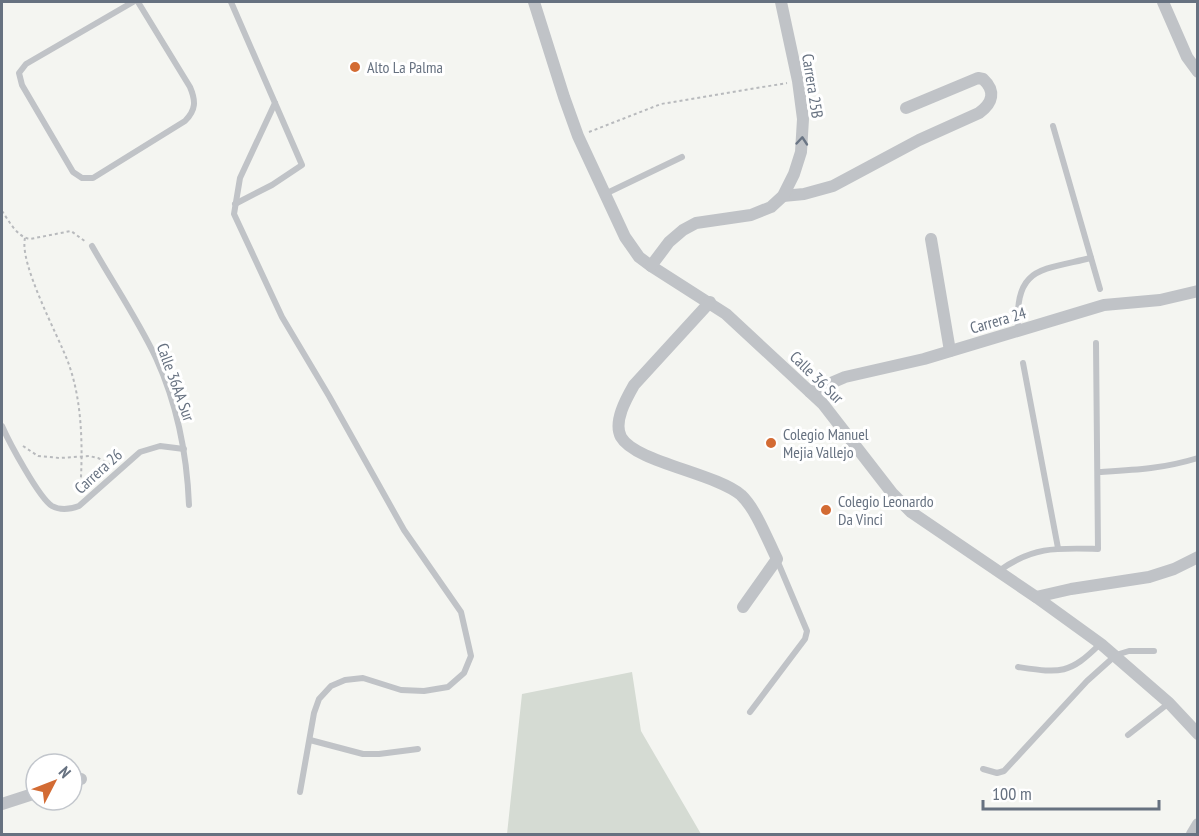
<svg xmlns="http://www.w3.org/2000/svg" width="1199" height="836" viewBox="0 0 1199 836" font-family="'PT Sans Narrow',sans-serif">
	<rect width="100%" height="100%" fill="#f4f5f1"/>
	<!-- green -->
	<polygon fill="#d5dbd3" points="632,672 641,731 701,834 507,834 522,694"/>
	<g fill="none" stroke-linecap="round" stroke-linejoin="round">
		<!-- path -->
		<g stroke="#b8babd" stroke-width="2" stroke-dasharray="3 3" stroke-linecap="butt">
			<polyline points="589,132 661,104 787,83"/>
			<path d="M 2,211 C 9,221 17,237 30,239 L 71,231 L 86,242"/>
			<path d="M 25,238 C 19,264 58,335 68,362 C 83,402 83,452 80,494"/>
			<polyline points="23,446 38,456 60,458 89,456 98,458 111,465"/>
		</g>
		<!-- service -->
		<g stroke="#c0c3c7" stroke-width="6">
			<path d="M 133,2 L 26,64 L 19,73 L 22,85 L 73,172 L 82,178 L 93,178 L 185,121 C 196,110 196,101 190,87 L 138,2"/>
			<polyline points="231,2 302,165 272,185 235,204"/>
			<polyline points="275,103 240,178 234,214 282,317 329,396 404,530 461,612 471,656 464,673 448,687 424,691 401,690 363,678 345,680 331,686 319,699 314,713 300,792"/>
			<polyline points="1053,126 1100,289"/>
			<polyline points="605,194 682,157"/>
			<path d="M 92,246 C 113,283 138,320 156,358 C 177,404 187,455 189,505"/>
			<path d="M 1018,331 C 1015,267 1037,271 1091,258"/>
			<polyline points="1023,363 1058,548"/>
			<path d="M 2,426 C 9,442 39,498 52,506 C 61,511 71,509 79,506 L 140,452 L 160,446 L 184,449"/>
			<path d="M 1099,472 C 1135,470 1162,469 1198,458"/>
			<path d="M 999,571 C 1033,546 1058,548 1098,549 L 1096,343"/>
			<path d="M 1018,667 C 1060,673 1069,675 1100,644"/>
			<polyline points="750,712 805,639 807,631 777,560"/>
			<polyline points="1128,735 1169,703"/>
			<polyline points="310,740 363,754 379,754 418,749"/>
			<polyline points="983,769 997,773 1004,771 1087,681 1116,655 1129,651 1154,651"/>
		</g>
		<!-- minor -->
		<g stroke="#c0c3c7" stroke-width="12">
			<polyline points="534,2 564,97 578,136 625,237 639,257 651,266 726,314 823,404 892,493 911,512 1036,597 1101,644 1169,703 1198,734"/>
			<polyline points="1163,2 1187,57 1198,72"/>
			<path d="M 783,196 L 804,194 L 833,186 L 919,140 L 979,113 C 993,103 996,91 983,79 L 978,78 L 906,108"/>
			<polyline points="931,239 950,351"/>
			<polyline points="651,266 669,242 683,230 696,223 751,215 771,207 783,196 794,174 801,152 803,119 798,81 781,2"/>
			<path d="M 710,302 L 634,385 C 626,399 613,422 621,437 C 635,462 715,473 741,495 C 756,509 768,541 777,559 L 743,607"/>
			<polyline points="810,392 845,377 924,359 1104,305 1160,300 1198,291"/>
			<polyline points="1036,597 1071,589 1149,577 1174,569 1198,557"/>
			<polyline points="72,781 81,779"/>
			<polyline points="2,804 36,793"/>
			<polyline points="1192,834 1198,824"/>
		</g>
	</g>
	<!-- one-way arrows -->
	<defs><path id="oneway-chevron" d="M-2-3.5L2.5 0L-2 3.5" fill="none" stroke-width="1.6" stroke-linecap="round" stroke-linejoin="round" transform="scale(1.5)"/></defs>
	<use stroke="#6a7584" href="#oneway-chevron" transform="translate(802 141) rotate(-85)"/>
	<!-- markers -->
	<g fill="#d36b33" stroke="#fff" stroke-width="2">
		<circle cx="355" cy="67" r="6"/>
		<circle cx="771" cy="443" r="6"/>
		<circle cx="826" cy="510" r="6"/>
	</g>
	<g text-anchor="middle" stroke-width="6" stroke-linejoin="round" paint-order="stroke">
		<!-- poi labels -->
		<g font-size="16" fill="#667180" stroke="#fff" text-anchor="start">
			<text x="367" y="73">Alto La Palma</text>
			<text x="783" y="440">Colegio Manuel<tspan x="783" dy="18">Mejia Vallejo</tspan></text>
			<text x="838" y="507">Colegio Leonardo<tspan x="838" dy="18">Da Vinci</tspan></text>
		</g>
		<!-- street labels -->
		<g font-size="16" fill="#667180" stroke="#fff">
			<text transform="translate(813 86) rotate(81)" y="6">Carrera 25B</text>
			<text transform="translate(998 320) rotate(-16)" y="6">Carrera 24</text>
			<text transform="translate(817 377) rotate(44)" y="6">Calle 36 Sur</text>
			<text transform="translate(176 382) rotate(70)" y="6">Calle 36AA Sur</text>
			<text transform="translate(98 471) rotate(-42)" y="6">Carrera 26</text>
		</g>
	</g>
	<!-- border -->
	<rect width="1199" height="836" fill="none" stroke="#667180" stroke-width="6"/>
	<!-- north arrow -->
	<g transform="translate(54 782) rotate(48)"><circle r="28" fill="#ffffff" stroke="#c2c6cc" stroke-width="1.5"/>
	<path d="M0-4.5L10 22L0 15L-10 22Z" fill="#d36b33"/>
	<text y="-9" font-size="16" font-weight="bold" text-anchor="middle" fill="#667180">N</text>
	</g>
	<!-- scale -->
	<path d="M983 800v9h176v-9" fill="none" stroke="#667180" stroke-width="3"/>
	<text x="992" y="800" font-size="18" fill="#667180" stroke="#ffffff" stroke-width="4.5" paint-order="stroke">100 m</text>
</svg>
